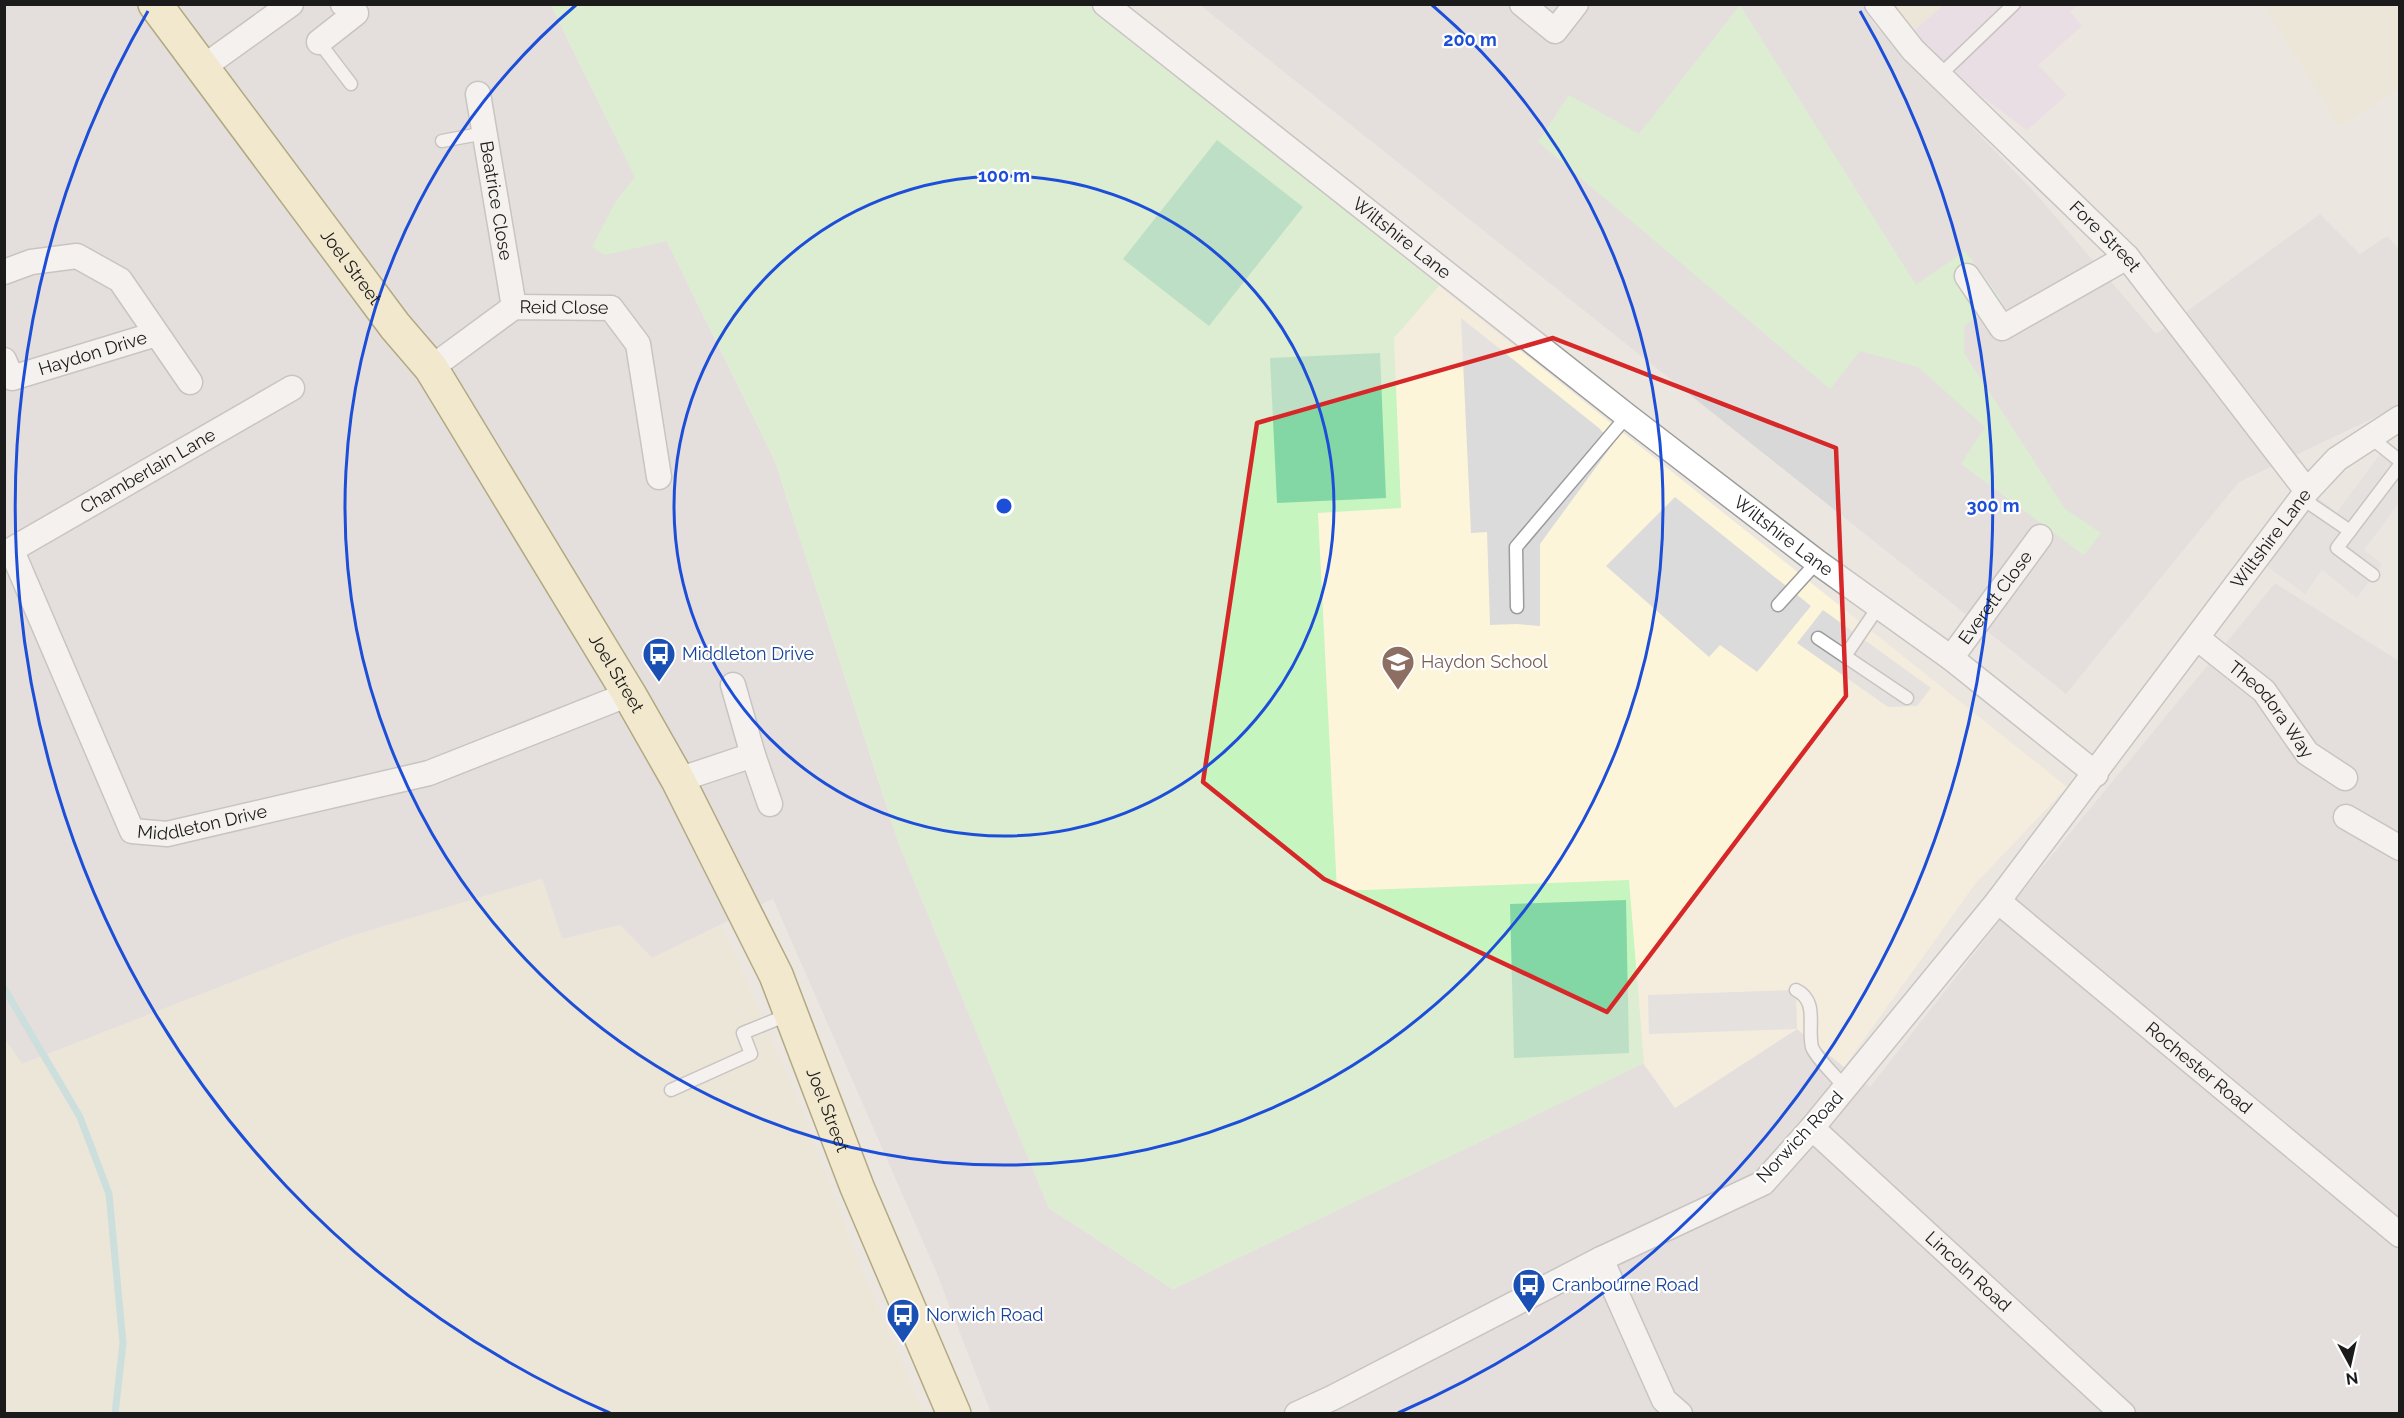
<svg xmlns="http://www.w3.org/2000/svg" width="2404" height="1418" viewBox="0 0 2404 1418" font-family="Raleway,sans-serif">
	<rect width="100%" height="100%" fill="#ece6e1"/>
	<!-- residential -->
	<g fill="#d9d8d8">
		<polygon points="4,5 551,5 775,461 899,844 1173,1289 1644,1063 1675,1108 1797,1029 1870,1087 2030,882 2275,583 2399,661 2399,1413 991,1413 935,1269 773,899 652,958 620,925 562,939 542,879 348,937 22,1064 4,1038"/>
		<polygon points="1200,5 1863,5 1873,23 2037,195 2156,334 2320,214 2360,254 2387,236 2399,249 2399,406 2239,482 2066,694"/>
	</g>
	<!-- industrial -->
	<polygon fill="#e5d4e5" points="1944,4 2078,5 2070,12 2082,26 2038,65 2067,95 2027,130 1938,64 1911,33"/>
	<!-- education -->
	<polygon fill="#fdf5da" points="551,5 1090,5 1439,286 2067,787 1975,884 1844,1067 1797,1029 1675,1108 1643,1063 1173,1289 1049,1208 899,844 775,461"/>
	<!-- farmland -->
	<g fill="#eae6cd">
		<polygon points="1888,5 1944,5 1911,33"/>
		<polygon points="2263,5 2399,5 2399,89 2340,126"/>
		<polygon points="542,879 562,939 620,925 652,958 722,925 796,1094 861,1267 924,1413 5,1413 4,1038 22,1064 348,937"/>
	</g>
	<!-- park -->
	<g fill="#c7f5bf">
		<polygon points="551,5 1090,5 1439,286 1394,338 1401,508 1318,513 1337,891 1629,880 1644,1063 1173,1289 1049,1208 899,844 775,461 667,241 605,255 592,247 616,201 635,177"/>
		<polygon points="1740,5 1916,285 1965,251 2001,299 1964,326 1964,353 2065,509 2101,533 2084,555 1961,464 1985,427 1918,367 1860,351 1830,389 1538,142 1569,95 1639,134"/>
	</g>
	<!-- pitch -->
	<g fill="#83d7a5">
		<polygon points="1217,140 1303,207 1209,326 1123,259"/>
		<polygon points="1380,353 1386,498 1277,503 1270,358"/>
		<polygon points="1626,900 1629,1053 1514,1058 1510,904"/>
	</g>
	<!-- parking -->
	<g fill="#dbdbdb">
		<polygon points="1461,318 1599,428 1613,444 1540,544 1540,626 1516,624 1490,625 1487,532 1471,533"/>
		<polygon points="2389,442 2399,450 2399,503 2364,550 2382,564 2357,598 2322,570 2305,594 2262,563 2314,495 2337,512"/>
		<polygon points="1675,497 1811,606 1757,672 1720,645 1709,657 1606,566"/>
		<polygon points="1823,610 1931,688 1917,706 1888,707 1797,643"/>
		<polygon points="1796,990 1797,1029 1649,1034 1648,995"/>
	</g>
	<g fill="none" stroke-linecap="round" stroke-linejoin="round">
		<!-- stream -->
		<polyline stroke="#a4d7d8" stroke-width="7" points="4,988 80,1117 109,1194 123,1343 115,1414"/>
		<!-- lane casing -->
		<g stroke="#9c9c9c" stroke-width="15">
			<g id="lane">
				<polyline points="319,42 351,84"/>
				<polyline points="1939,76 2014,4"/>
				<polyline points="442,141 485,133"/>
				<polyline points="2370,437 2400,461"/>
				<polyline points="2303,499 2350,531"/>
				<polyline points="2373,575 2337,548 2400,465"/>
				<polyline points="1778,605 1817,562"/>
				<polyline points="1517,607 1516,547 1627,416"/>
				<polyline points="1818,638 1907,698"/>
				<polyline points="1845,656 1879,606"/>
				<path d="M 1796,990 C 1819,1001 1807,1027 1812,1047 C 1815,1057 1838,1078 1845,1088"/>
				<polyline points="671,1090 751,1054 743,1033 790,1014"/>
			</g>
		</g>
		<!-- street casing -->
		<g stroke="#9c9c9c" stroke-width="27">
			<g id="street">
				<path id="s1" d="M 1105,4 L 1627,416 L 1817,562 L 1951,658 L 2096,774"/>
				<polyline points="1522,4 1555,31 1576,4"/>
				<path id="s2" d="M 1877,4 L 1913,50 L 2127,257 L 2307,491"/>
				<polyline points="319,42 356,13 343,4"/>
				<polyline points="202,68 291,4"/>
				<path id="s3" d="M 478,94 L 514,307"/>
				<polyline points="4,272 31,262 77,256 120,280 190,382"/>
				<polyline points="1967,276 2002,328 2127,257"/>
				<path id="s4" d="M 4,360 L 12,378 L 156,334"/>
				<path id="s5" d="M 431,368 L 514,307 L 611,308 L 638,344 L 659,477"/>
				<path id="s6" d="M 12,551 L 132,831 L 167,834 L 429,773 L 629,694"/>
				<path id="s7" d="M 4,554 L 292,388"/>
				<path id="s8" d="M 2197,638 L 2264,691 L 2307,753 L 2345,778"/>
				<path id="s9" d="M 1951,658 L 2040,537"/>
				<polyline points="733,685 753,755 770,804"/>
				<polyline points="678,780 753,755"/>
				<polyline points="2346,817 2400,848"/>
				<path id="s10" d="M 1998,901 L 2400,1235"/>
				<path id="s11" d="M 1812,1128 L 2123,1414"/>
				<polyline points="1601,1259 1664,1400 1680,1414"/>
				<path id="s12" d="M 1297,1414 L 1332,1398 L 1601,1259 L 1763,1183 L 1812,1128 L 1998,901 L 2307,491 L 2337,459 L 2400,418"/>
			</g>
		</g>
		<!-- secondary casing -->
		<g stroke="#6a600b" stroke-width="36">
			<g id="secondary">
				<path id="s13" d="M 155,4 L 395,326 L 431,368 L 629,694 L 678,780 L 776,975 L 857,1187 L 954,1414"/>
			</g>
		</g>
		<!-- lane -->
		<use href="#lane" stroke="#fff" stroke-width="12"/>
		<!-- street -->
		<use href="#street" stroke="#fff" stroke-width="24"/>
		<!-- secondary -->
		<use href="#secondary" stroke="#f5ebb7" stroke-width="33"/>
	</g>
	<!-- marked area -->
	<path d="M0 0H2404V1418H0ZM 1553,338 L 1836,448 L 1846,696 L 1607,1012 L 1324,879 L 1203,782 L 1257,423 Z" fill="#ece6e1" fill-opacity=".55" fill-rule="evenodd"/>
	<path fill="none" stroke="#d62828" stroke-width="4.5" stroke-linejoin="round" d="M 1553,338 L 1836,448 L 1846,696 L 1607,1012 L 1324,879 L 1203,782 L 1257,423 Z"/>
	<!-- distance rings -->
	<g fill="none" stroke="#1d4ed8" stroke-width="3">
		<circle cx="1004" cy="506" r="330"/>
		<path d="M1432 5A659 659 0 1 1 576 5"/>
		<path d="M610 1413A989 989 0 0 1 148 11M1860 11A989 989 0 0 1 1398 1413"/>
	</g>
	<!-- icons -->
	<defs>
		<g id="bus-pin" transform="scale(1.725)"><path d="M0 17L-7.5 6A9.5 9.5 0 1 1 7.5 6Z" fill="#1a4fb4" stroke="#fff"/><path d="M-5-6H5V4H4V6H2V4H-2V6H-4V4H-5ZM-3.5-4V0h7V-4ZM-3.5 1.2v1.5H-2V1.2ZM2 1.2v1.5H3.5V1.2Z" fill="#fff"/></g>
		<g id="school-pin" transform="scale(1.725)"><path d="M0 17L-7.5 6A9.5 9.5 0 1 1 7.5 6Z" fill="#8d6e63" stroke="#fff"/><path d="M0-5L7-2L0 1L-7-2ZM-4 1L0 2.5L4 1V4Q0 6-4 4Z" fill="#fff"/></g>
	</defs>
	<g fill-rule="evenodd">
		<use href="#bus-pin" x="659" y="654"/>
		<use href="#school-pin" x="1398" y="662"/>
		<use href="#bus-pin" x="1529" y="1285"/>
		<use href="#bus-pin" x="903" y="1315"/>
	</g>
	<g text-anchor="middle" stroke-width="4.5" stroke-linejoin="round" paint-order="stroke">
		<!-- street labels -->
		<g font-size="18" fill="#1b1b1b" stroke="#fff">
			<text dy="6" stroke="none"><textPath href="#s3" startOffset="108">Beatrice Close</textPath></text>
			<text dy="6" stroke="none"><textPath href="#s1" startOffset="378">Wiltshire Lane</textPath></text>
			<text dy="6" stroke="none"><textPath href="#s2" startOffset="326">Fore Street</textPath></text>
			<text dy="6" stroke="none"><textPath href="#s13" startOffset="328">Joel Street</textPath></text>
			<text dy="6" stroke="none"><textPath href="#s5" startOffset="153">Reid Close</textPath></text>
			<text dy="6" stroke="none"><textPath href="#s4" startOffset="104">Haydon Drive</textPath></text>
			<text dy="6" stroke="none"><textPath href="#s7" startOffset="166">Chamberlain Lane</textPath></text>
			<text dy="6" stroke="none"><textPath href="#s1" startOffset="862">Wiltshire Lane</textPath></text>
			<text dy="6" stroke="none"><textPath href="#s12" startOffset="1341">Wiltshire Lane</textPath></text>
			<text dy="6" stroke="none"><textPath href="#s9" startOffset="75">Everett Close</textPath></text>
			<text dy="6" stroke="none"><textPath href="#s13" startOffset="814">Joel Street</textPath></text>
			<text dy="6" stroke="none"><textPath href="#s8" startOffset="104">Theodora Way</textPath></text>
			<text dy="6" stroke="none"><textPath href="#s6" startOffset="376">Middleton Drive</textPath></text>
			<text dy="6" stroke="none"><textPath href="#s10" startOffset="261">Rochester Road</textPath></text>
			<text dy="6" stroke="none"><textPath href="#s13" startOffset="1300">Joel Street</textPath></text>
			<text transform="translate(1800 1137) rotate(-47)" y="6">Norwich Road</text>
			<text dy="6" stroke="none"><textPath href="#s11" startOffset="212">Lincoln Road</textPath></text>
		</g>
		<!-- transit labels -->
		<g font-size="18" fill="#164399" stroke="#fff" text-anchor="start">
			<text x="682" y="660">Middleton Drive</text>
			<text x="1552" y="1291">Cranbourne Road</text>
			<text x="926" y="1321">Norwich Road</text>
		</g>
		<!-- education labels -->
		<g font-size="18" fill="#785e54" stroke="#fff" text-anchor="start">
			<text x="1421" y="668">Haydon School</text>
		</g>
	</g>
	<circle cx="1004" cy="506" r="9" fill="#1d4ed8" stroke="#fff" stroke-width="3"/>
	<g font-size="18" text-anchor="middle" font-weight="bold" fill="#1d4ed8" stroke="#fff" stroke-width="4.5" stroke-linejoin="round" paint-order="stroke">
		<text x="1470" y="46">200 m</text>
		<text x="1004" y="182">100 m</text>
		<text x="1993" y="512">300 m</text>
	</g>
	<!-- border -->
	<rect width="2404" height="1418" fill="none" stroke="#1b1b1b" stroke-width="12"/>
	<!-- north arrow -->
	<g transform="translate(2350 1364) rotate(172)" stroke="#ffffff" stroke-width="4.5" paint-order="stroke">
	<path d="M0-4.5L10 22L0 15L-10 22Z" fill="#1b1b1b"/>
	<text y="-9" font-size="16" font-weight="bold" text-anchor="middle" fill="#1b1b1b">N</text>
	</g>
</svg>
